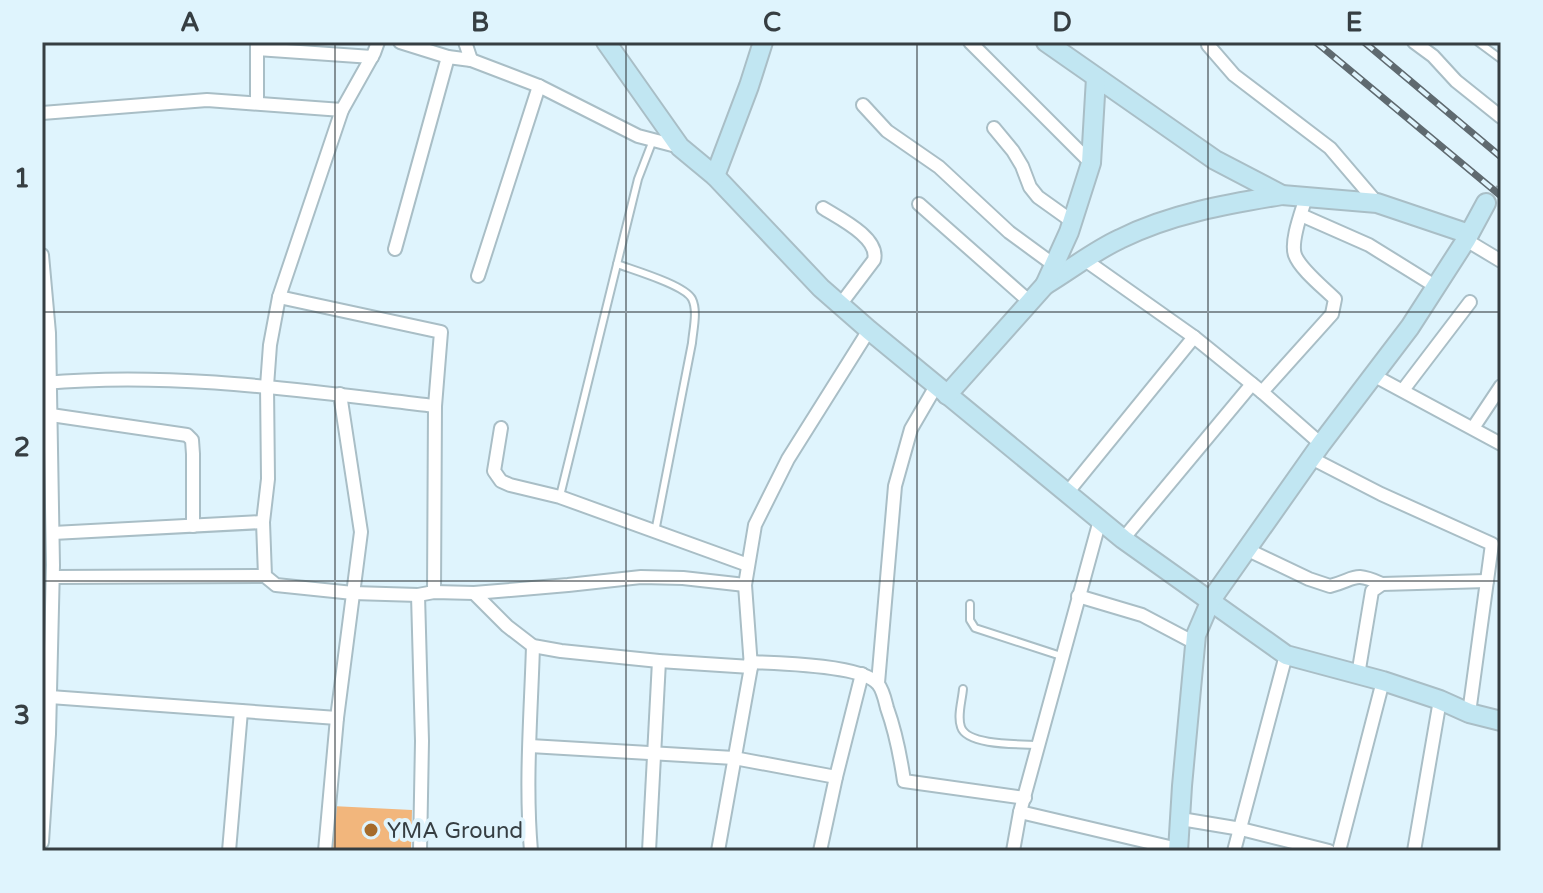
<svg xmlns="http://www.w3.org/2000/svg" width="1543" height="893" viewBox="0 0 1543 893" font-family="'Varela Round',sans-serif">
	<rect width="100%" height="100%" fill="#dff4fd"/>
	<!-- green -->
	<polygon fill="#f2b67c" points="332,806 412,810 411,851 329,851"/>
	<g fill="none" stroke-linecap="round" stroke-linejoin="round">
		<!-- lane casing -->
		<g stroke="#a9bec6" stroke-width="10">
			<g id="lane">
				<polyline points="1478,42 1501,59"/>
				<path d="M 617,264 C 633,270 685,285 692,299 C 698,311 693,330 692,343 L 655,532"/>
				<polyline points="560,496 638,179 653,140"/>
				<polyline points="970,604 970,620 975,628 1061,656"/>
				<path d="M 963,689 C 962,701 957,716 961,727 C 967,746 1021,744 1039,745"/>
			</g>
		</g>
		<!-- street casing -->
		<g stroke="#a9bec6" stroke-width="16">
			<g id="street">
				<polyline points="378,42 374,53 342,110 279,297 270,345 267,386 268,479 263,522 265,576 276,585 353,593 418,595 434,592 474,593 568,585 641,577 683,578 745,585"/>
				<polyline points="400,42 448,57 471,60 539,86 638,136 680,147"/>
				<polyline points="465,42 471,60"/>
				<polyline points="970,42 1091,163"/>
				<polyline points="1414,42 1433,56 1456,81 1501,117"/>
				<polyline points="1208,45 1234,75 1330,148 1377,203"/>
				<polyline points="257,49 372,57"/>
				<polyline points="257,103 257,43"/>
				<polyline points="863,105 887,131 939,167 1009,232 1054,265"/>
				<polyline points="42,113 207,100 342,110"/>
				<polyline points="994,128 1013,151 1022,166 1030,187 1038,197 1073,222"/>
				<polyline points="919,204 1030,302"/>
				<path d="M 823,208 C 839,218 880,238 874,260 L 840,305"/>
				<polyline points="1301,215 1369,245 1435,286"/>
				<polyline points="1466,240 1501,261"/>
				<polyline points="395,249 448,57"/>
				<polyline points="42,255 49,333 53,565 49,734 42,842"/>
				<polyline points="1085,260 1194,337 1262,392 1321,444"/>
				<polyline points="478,276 539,86"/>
				<polyline points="279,297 441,332 435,406 434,592"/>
				<polyline points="1373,375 1501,444"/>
				<path d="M 44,383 C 174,371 306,391 435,406"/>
				<polyline points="1403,390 1470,302"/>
				<path d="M 1262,392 L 1332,314 L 1335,299 C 1324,288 1300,269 1295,255 C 1290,241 1302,211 1306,197"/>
				<polyline points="51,415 187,435 192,440 193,454 193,526"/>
				<polyline points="501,428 494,471 501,481 510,485 560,497 748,565"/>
				<polyline points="1473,428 1501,386"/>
				<polyline points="1311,458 1381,494 1492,544 1469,713"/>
				<polyline points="1067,493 1194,337"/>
				<polyline points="53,533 263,522"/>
				<polyline points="1123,539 1252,384"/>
				<path d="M 1246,549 L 1309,579 L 1330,586 C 1357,579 1352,571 1382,584"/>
				<polyline points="53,577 265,576"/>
				<polyline points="474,593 507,626 533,646 561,651 659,661 751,667"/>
				<polyline points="418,595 422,741 420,851"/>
				<polyline points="1078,596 1142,615 1195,643"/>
				<path d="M 750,662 C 776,663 863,665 878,684 C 883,690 885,700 887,708 C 896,733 900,754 904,781 L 1025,798"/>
				<polyline points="1358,675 1372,591 1382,584 1487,581"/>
				<polyline points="878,683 895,486 911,429 936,386"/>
				<polyline points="50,697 337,718"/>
				<polyline points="530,746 734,758 836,777"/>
				<polyline points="1020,812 1178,849"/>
				<polyline points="1181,819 1241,829 1329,851"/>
				<polyline points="229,851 241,711"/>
				<polyline points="325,851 337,718 361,532 340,394"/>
				<path d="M 531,851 C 525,783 531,714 533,646"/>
				<polyline points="649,851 659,661"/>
				<polyline points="718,851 751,667 745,585 755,525 788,459 869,330"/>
				<polyline points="820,851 836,777 862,674"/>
				<polyline points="1013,851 1020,812 1100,520"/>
				<polyline points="1234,851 1286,655"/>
				<polyline points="1339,851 1383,681"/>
				<polyline points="1414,851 1440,700"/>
			</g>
		</g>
		<!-- secondary casing -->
		<g stroke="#a9bec6" stroke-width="22">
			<g id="secondary">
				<polyline points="606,42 680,147 715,176 821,288 869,330 1123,539 1286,655 1383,681 1440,700 1469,713 1501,721"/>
				<polyline points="1046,42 1215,160 1282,195 1377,203 1469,234"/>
				<polyline points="715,176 749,86 763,42"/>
				<path d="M 1045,285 C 1070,270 1094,251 1120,239 C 1170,214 1227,204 1282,195"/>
				<polyline points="947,395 1045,285 1069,232 1091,163 1096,78"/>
				<polyline points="1178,851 1182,786 1196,635 1211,600 1321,444 1410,327 1466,240 1486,203"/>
			</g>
		</g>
		<!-- path -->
		<polyline stroke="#a0b1b8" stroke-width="2" stroke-dasharray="4 6" stroke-linecap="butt" points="1495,189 1501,181"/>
		<!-- lane -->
		<use href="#lane" stroke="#fff" stroke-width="6"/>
		<!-- street -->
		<use href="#street" stroke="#fff" stroke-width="12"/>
		<!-- secondary -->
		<use href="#secondary" stroke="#c1e6f2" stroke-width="18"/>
		<!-- rail casing -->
		<g stroke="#5f6a70" stroke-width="7">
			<g id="rail">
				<polyline points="1316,42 1501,196"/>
				<polyline points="1364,42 1501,157"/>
			</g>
		</g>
		<!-- rail -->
		<use href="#rail" stroke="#dff4fd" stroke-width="4" stroke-dasharray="12" stroke-linecap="butt"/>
	</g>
	<!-- grid -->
	<path fill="none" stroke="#363e42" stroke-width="2" stroke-opacity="0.55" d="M 335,42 L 335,851M 626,42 L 626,851M 917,42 L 917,851M 1208,42 L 1208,851M 42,312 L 1501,312M 42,581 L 1501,581"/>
	<!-- markers -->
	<circle fill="#a56b2b" stroke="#dff4fd" stroke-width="3" cx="371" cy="830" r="8"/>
	<g text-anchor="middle" stroke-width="8" stroke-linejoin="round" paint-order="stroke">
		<!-- poi labels -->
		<g font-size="22" fill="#363e42" stroke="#dff4fd" text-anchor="start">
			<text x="387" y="838">YMA Ground</text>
		</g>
	</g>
	<!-- border -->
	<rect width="1543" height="893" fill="none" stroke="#dff4fd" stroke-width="88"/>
	<rect x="44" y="44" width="1455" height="805" fill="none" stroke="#363e42" stroke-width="3"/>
	<g font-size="26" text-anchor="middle" font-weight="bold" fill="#363e42">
		<text x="190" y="31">A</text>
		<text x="480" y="31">B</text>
		<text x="772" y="31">C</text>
		<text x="1062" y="31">D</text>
		<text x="1354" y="31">E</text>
		<text x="22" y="187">1</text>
		<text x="22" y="456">2</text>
		<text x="22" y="724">3</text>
	</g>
</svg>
